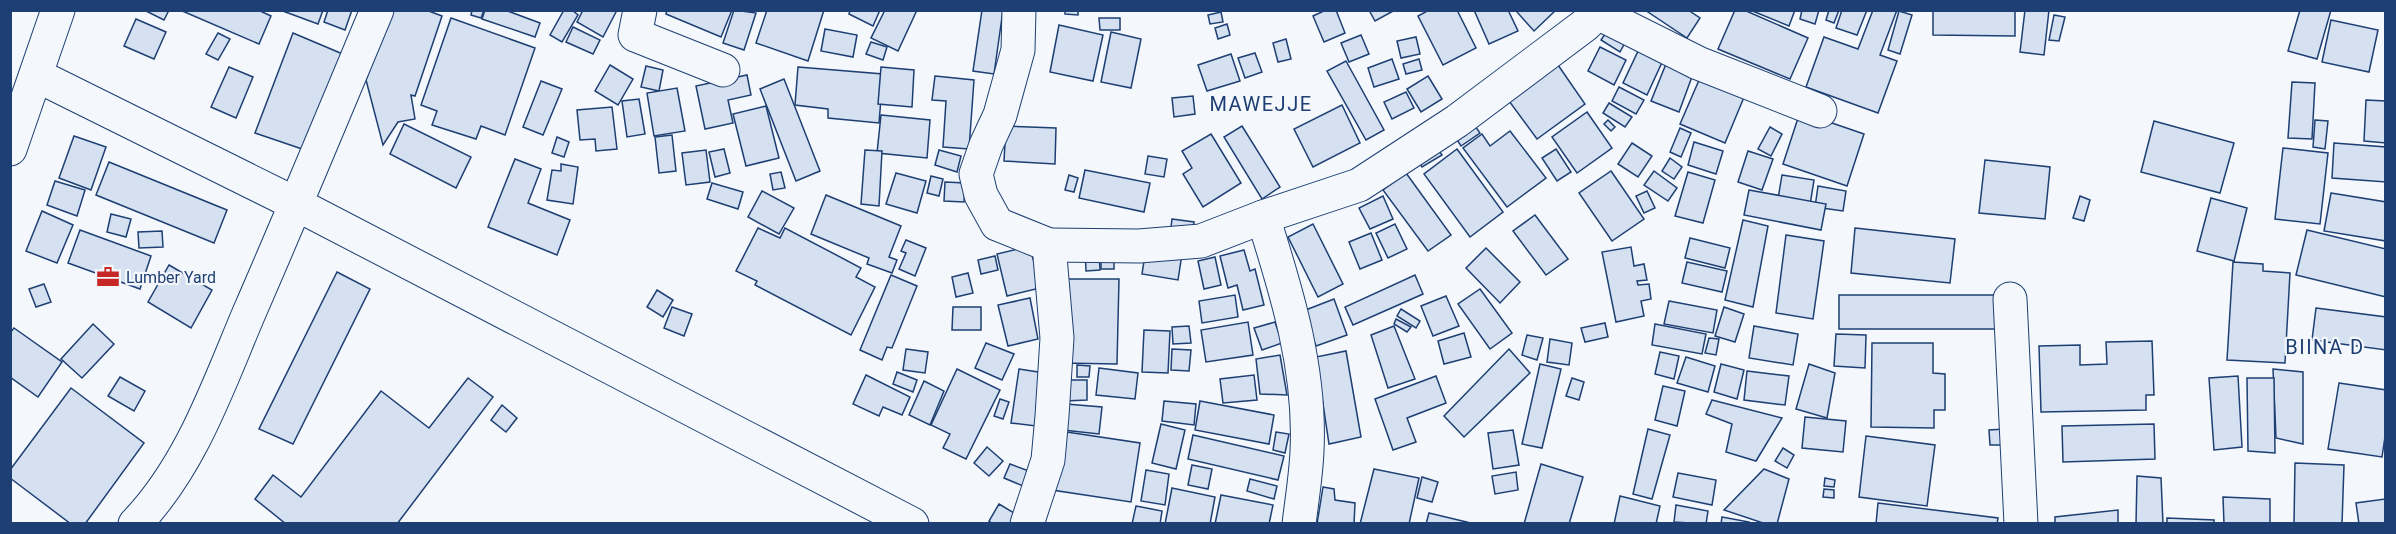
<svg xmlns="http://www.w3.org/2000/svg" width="2396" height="534" viewBox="0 0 2396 534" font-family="Roboto,sans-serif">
	<rect width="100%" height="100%" fill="#f4f7fb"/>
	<!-- building -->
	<g fill="#d5e0f0" stroke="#1d3f73" stroke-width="1.5">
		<polygon points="144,10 169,10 164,20"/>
		<polygon points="180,10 258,10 271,16 259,44"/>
		<polygon points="280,10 323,10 318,24"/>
		<polygon points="328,10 352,10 345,30 324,22"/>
		<polygon points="391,10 426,10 442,16 415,96 411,95 415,119 398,122 383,145 366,80"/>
		<polygon points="472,10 484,10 481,18 471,15"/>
		<polygon points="485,10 505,10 540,23 535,37 482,19"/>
		<polygon points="564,10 572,10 578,15 562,42 550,35"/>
		<polygon points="583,10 617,10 603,37 577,22"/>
		<polygon points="667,10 732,10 721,37 666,14"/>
		<polygon points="734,10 756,13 744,50 723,43"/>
		<polygon points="767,10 824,10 808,61 756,43"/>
		<polygon points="850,10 880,10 873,26 849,14"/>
		<polygon points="885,10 917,10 898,51 871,38"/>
		<polygon points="982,10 1003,10 994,74 973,71"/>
		<polygon points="1065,10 1078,10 1078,15 1065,14"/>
		<polygon points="1326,10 1336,10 1345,33 1324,42 1313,16"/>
		<polygon points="1369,10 1395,10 1375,21"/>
		<polygon points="1429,10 1457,10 1476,48 1443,65 1418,16"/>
		<polygon points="1474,10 1508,10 1518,31 1489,44"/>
		<polygon points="1518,10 1556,10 1534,31 1517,12"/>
		<polygon points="1645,10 1688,10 1700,18 1687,38"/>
		<polygon points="1735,10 1744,10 1808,38 1790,79 1718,49"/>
		<polygon points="1750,10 1795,10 1789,26"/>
		<polygon points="1802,10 1819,10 1815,24 1800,19"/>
		<polygon points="1829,10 1839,10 1834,23 1826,20"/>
		<polygon points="1842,10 1867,10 1857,35 1836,28"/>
		<polygon points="1873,10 1897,10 1880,55 1897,61 1878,113 1806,87 1824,37 1858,49"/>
		<polygon points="1933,10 2015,10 2015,36 1933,35"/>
		<polygon points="2025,10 2049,10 2044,55 2020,52"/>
		<polygon points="2300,10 2331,10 2317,59 2288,51"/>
		<polygon points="1899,11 1912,15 1900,54 1888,50"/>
		<polygon points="1221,12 1223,22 1210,24 1208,15"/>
		<polygon points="2054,15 2065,17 2059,41 2049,40"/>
		<polygon points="451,18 535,48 505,135 481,126 476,139 432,125 437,111 421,105"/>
		<polygon points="1099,18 1120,18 1120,30 1100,30"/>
		<polygon points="136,19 166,32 154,59 124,46"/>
		<polygon points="2331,20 2378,30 2369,72 2322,62"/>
		<polygon points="1227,24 1230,35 1218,39 1215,28"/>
		<polygon points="1059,25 1103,35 1093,81 1050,72"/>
		<polygon points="573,27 600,40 593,54 566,42"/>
		<polygon points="1609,28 1627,39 1620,52 1601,40"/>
		<polygon points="825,29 857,35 853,57 821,51"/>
		<polygon points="1111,32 1141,39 1131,88 1101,82"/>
		<polygon points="218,33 230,39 218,60 206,54"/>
		<polygon points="293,33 345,55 308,151 255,133"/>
		<polygon points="1361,35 1369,54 1349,62 1341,43"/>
		<polygon points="1416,37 1420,54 1401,58 1397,41"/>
		<polygon points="1286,39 1291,59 1278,62 1273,43"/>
		<polygon points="871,42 887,47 883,60 866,54"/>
		<polygon points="1600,47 1626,60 1614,85 1588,71"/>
		<polygon points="1640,47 1664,58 1647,95 1623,83"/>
		<polygon points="1255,53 1262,72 1245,78 1238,58"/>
		<polygon points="1231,54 1240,81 1207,91 1198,65"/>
		<polygon points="1392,59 1399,79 1374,87 1368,68"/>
		<polygon points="1419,59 1422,70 1406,74 1403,64"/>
		<polygon points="1346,61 1384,130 1366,140 1327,71"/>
		<polygon points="1666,64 1693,74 1679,112 1651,101"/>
		<polygon points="610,65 633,79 618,105 595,91"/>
		<polygon points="1558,65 1585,104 1537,139 1509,101"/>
		<polygon points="646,66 663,70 659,91 641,87"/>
		<polygon points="229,67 253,77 236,118 211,107"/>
		<polygon points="798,67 883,74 879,123 828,118 828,109 795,105"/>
		<polygon points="881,67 914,70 912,107 878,104"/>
		<polygon points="1703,71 1747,90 1725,143 1680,124"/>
		<polygon points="747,75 751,95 728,100 733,123 705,129 696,86"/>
		<polygon points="935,76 974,80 969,149 943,147 946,101 932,100"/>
		<polygon points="1428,76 1442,99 1421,112 1407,89"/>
		<polygon points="784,79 820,171 796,181 760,89"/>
		<polygon points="541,81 562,89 543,135 523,127"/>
		<polygon points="2292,82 2315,83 2312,139 2288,138"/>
		<polygon points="1619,87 1644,100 1636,114 1612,101"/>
		<polygon points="677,88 685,131 654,136 647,93"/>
		<polygon points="1406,92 1414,108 1392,119 1384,102"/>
		<polygon points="1193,96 1195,114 1174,117 1172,98"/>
		<polygon points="639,99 645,134 627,137 622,101"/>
		<polygon points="2366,100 2386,101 2386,143 2364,141"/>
		<polygon points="1609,103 1632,117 1625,127 1603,113"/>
		<polygon points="1342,105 1360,143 1313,167 1294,129"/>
		<polygon points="766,106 779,158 746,166 733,114"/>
		<polygon points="612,107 617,149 596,151 595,139 580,140 577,110"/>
		<polygon points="1587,112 1612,148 1577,173 1552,137"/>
		<polygon points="1800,112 1864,134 1847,186 1783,164"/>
		<polygon points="881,115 930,120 927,158 877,153"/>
		<polygon points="1471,120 1480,133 1461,146 1452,132"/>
		<polygon points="1608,120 1615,127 1611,131 1604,124"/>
		<polygon points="2315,120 2328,121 2325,149 2313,147"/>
		<polygon points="2154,121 2234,143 2220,193 2141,172"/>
		<polygon points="404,124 471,157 456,188 390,154"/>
		<polygon points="1006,126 1056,128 1055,164 1004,161"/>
		<polygon points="1242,126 1280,187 1262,199 1224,137"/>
		<polygon points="1770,127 1782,134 1771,156 1758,149"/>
		<polygon points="1680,128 1691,133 1681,157 1670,152"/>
		<polygon points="1510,131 1546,178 1507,207 1463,148 1482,134 1490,146"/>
		<polygon points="1211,134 1241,183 1203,207 1183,174 1192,168 1182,151"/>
		<polygon points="672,135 676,171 659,173 655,137"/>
		<polygon points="74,136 106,147 91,190 59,178"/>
		<polygon points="557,137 569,142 564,157 552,153"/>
		<polygon points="1433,141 1442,155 1422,167 1413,153"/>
		<polygon points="1694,142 1723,151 1716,174 1688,165"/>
		<polygon points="1632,143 1652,156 1638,177 1618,164"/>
		<polygon points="2334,143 2386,147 2386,182 2332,178"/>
		<polygon points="2283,148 2328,153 2320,224 2275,219"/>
		<polygon points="724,149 730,173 715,177 709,152"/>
		<polygon points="1457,149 1503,212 1470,237 1424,174"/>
		<polygon points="1556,149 1571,172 1557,181 1542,158"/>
		<polygon points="706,150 710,182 686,185 682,153"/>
		<polygon points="865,150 882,151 879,206 861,204"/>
		<polygon points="939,150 961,156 957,172 935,165"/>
		<polygon points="1748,151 1773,159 1762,190 1738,182"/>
		<polygon points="1148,156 1167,159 1164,177 1145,174"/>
		<polygon points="1670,158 1682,167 1674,179 1662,171"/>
		<polygon points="515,159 541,169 528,203 570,220 557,255 488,227"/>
		<polygon points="1985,160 2050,167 2045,219 1979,213"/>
		<polygon points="109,162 227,210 214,243 96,195"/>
		<polygon points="561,164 578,167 573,204 547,200 552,170 561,171"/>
		<polygon points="1085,170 1150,183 1144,212 1079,198"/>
		<polygon points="1611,171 1644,219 1612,241 1579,193"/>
		<polygon points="1654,171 1677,188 1668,201 1644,185"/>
		<polygon points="781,172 785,188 773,190 770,174"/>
		<polygon points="1688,172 1715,180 1703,223 1675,216"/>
		<polygon points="896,173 926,181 917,213 886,204"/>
		<polygon points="1406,173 1451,235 1428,251 1383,190"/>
		<polygon points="1069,175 1078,178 1074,192 1065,190"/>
		<polygon points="1782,175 1814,180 1810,205 1778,199"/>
		<polygon points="931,176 943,179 939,196 927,193"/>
		<polygon points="55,181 85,190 77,216 47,205"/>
		<polygon points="945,182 965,183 964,202 944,201"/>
		<polygon points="712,183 743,192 738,209 707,199"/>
		<polygon points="1818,186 1846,191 1843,211 1815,207"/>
		<polygon points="1749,190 1826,204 1821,230 1744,215"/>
		<polygon points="762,191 794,208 779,234 748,217"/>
		<polygon points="1647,191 1655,208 1644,213 1636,196"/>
		<polygon points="2331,193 2386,202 2386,241 2324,231"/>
		<polygon points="826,195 901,226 889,257 897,260 892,273 867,264 869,258 811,234"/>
		<polygon points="1383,196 1393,219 1370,229 1359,208"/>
		<polygon points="2080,196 2090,200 2084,221 2073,218"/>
		<polygon points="2211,198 2247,208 2234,261 2197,251"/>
		<polygon points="42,211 73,225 57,263 26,251"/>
		<polygon points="111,214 131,219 126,237 107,232"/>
		<polygon points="1535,215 1568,259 1546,275 1513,231"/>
		<polygon points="1172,219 1194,222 1192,239 1170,235"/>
		<polygon points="1743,220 1768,226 1753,307 1725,300"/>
		<polygon points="1313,224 1343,284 1318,297 1288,237"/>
		<polygon points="1395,224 1407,249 1388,258 1376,233"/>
		<polygon points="758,228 780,238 785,228 861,268 856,277 875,287 851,335 755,285 757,281 736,271"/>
		<polygon points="1855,228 1955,239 1950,283 1851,273"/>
		<polygon points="80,230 151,256 140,289 68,263"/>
		<polygon points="2307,230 2386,249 2386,297 2296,275"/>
		<polygon points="162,231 163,247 139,248 138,232"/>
		<polygon points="1371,233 1382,260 1360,269 1349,242"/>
		<polygon points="1786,235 1824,241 1813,319 1776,313"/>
		<polygon points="1690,238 1730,248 1725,268 1685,258"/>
		<polygon points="906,240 926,248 915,276 899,269 906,253 901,251"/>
		<polygon points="1030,246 1040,288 1007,296 997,254"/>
		<polygon points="1631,247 1634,266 1644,264 1647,280 1637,281 1638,285 1649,284 1651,299 1641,301 1644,316 1616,322 1602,252"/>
		<polygon points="1146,248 1182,254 1178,280 1142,274"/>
		<polygon points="1486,248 1520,282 1500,303 1466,268"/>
		<polygon points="1085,249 1099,249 1100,270 1086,271"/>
		<polygon points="1244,250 1250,271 1255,269 1264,305 1243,310 1237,285 1228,288 1220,256"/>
		<polygon points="995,256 998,270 981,274 978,260"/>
		<rect x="1101" y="256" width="13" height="13"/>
		<polygon points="1215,257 1221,285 1204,289 1198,261"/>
		<polygon points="1687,262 1727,271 1722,292 1682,283"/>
		<polygon points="2233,262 2263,264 2263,271 2290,273 2285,363 2227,360"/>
		<polygon points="169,265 212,290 191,328 148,302"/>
		<polygon points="337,272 370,289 293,444 259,429"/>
		<polygon points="968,273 973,293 956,297 952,277"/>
		<polygon points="891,275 917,286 892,348 887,347 882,360 860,350"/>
		<polygon points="1415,275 1423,294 1353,325 1345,307"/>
		<polygon points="1062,279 1119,279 1117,364 1061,363"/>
		<polygon points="44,284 51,302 36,307 29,289"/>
		<polygon points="1480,289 1512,333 1490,349 1458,304"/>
		<polygon points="657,290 673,300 663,317 647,307"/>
		<polygon points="1235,295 1238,317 1202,323 1199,301"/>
		<rect x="1839" y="295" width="161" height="34"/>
		<polygon points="1446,296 1459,326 1433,336 1421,306"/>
		<polygon points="1030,298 1038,339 1008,346 998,305"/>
		<polygon points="1334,299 1347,335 1316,346 1303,311"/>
		<polygon points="1669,301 1717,310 1713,333 1664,324"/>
		<polygon points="672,307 692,314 684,336 664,328"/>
		<polygon points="953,307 981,307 981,330 952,330"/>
		<polygon points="1724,307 1744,314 1735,342 1715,336"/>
		<polygon points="2316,308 2386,317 2386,350 2312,340"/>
		<polygon points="1401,309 1420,321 1416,328 1397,316"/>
		<polygon points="1396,319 1411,327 1407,332 1394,324"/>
		<polygon points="1248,322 1253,355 1206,362 1201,330"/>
		<polygon points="1275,322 1282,343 1262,350 1254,328"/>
		<polygon points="1605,323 1608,337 1585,342 1581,328"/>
		<polygon points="93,324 114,344 82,378 61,359"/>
		<polygon points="1655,324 1706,334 1702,354 1652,345"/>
		<polygon points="1189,326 1191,343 1173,344 1172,327"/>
		<polygon points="1394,326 1415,379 1388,388 1371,335"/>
		<polygon points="1754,326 1798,334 1793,365 1749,358"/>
		<polygon points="14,328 62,362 38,397 10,377 10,333"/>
		<polygon points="1144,330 1170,331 1168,373 1142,372"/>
		<polygon points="1464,333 1471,357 1444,364 1438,341"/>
		<polygon points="1836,334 1866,335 1865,368 1834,366"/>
		<polygon points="1527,335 1543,338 1537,360 1522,355"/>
		<polygon points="1709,338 1719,339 1716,355 1705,353"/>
		<polygon points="1550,339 1572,343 1569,365 1547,362"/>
		<polygon points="2152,341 2154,395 2146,395 2146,410 2041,412 2039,346 2080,345 2080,365 2107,364 2106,342"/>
		<polygon points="986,343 1014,354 1002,380 975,368"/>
		<polygon points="1872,343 1933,343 1933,373 1945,374 1945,410 1934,410 1934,428 1871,427"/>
		<polygon points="906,349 928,352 925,373 903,370"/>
		<polygon points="1172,349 1191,350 1189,371 1171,370"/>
		<polygon points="1509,349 1530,373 1464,437 1444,416"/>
		<polygon points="1346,351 1361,437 1329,444 1316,357"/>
		<polygon points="1660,352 1679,356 1674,379 1655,374"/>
		<polygon points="1280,355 1287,395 1260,394 1256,359"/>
		<polygon points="1686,357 1715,366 1708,392 1677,383"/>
		<polygon points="1540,364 1561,369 1542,448 1522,444"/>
		<polygon points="1721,364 1744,370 1737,399 1714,392"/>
		<polygon points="1809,364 1835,373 1827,418 1796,409"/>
		<polygon points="1077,365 1090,366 1089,377 1077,377"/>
		<polygon points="1099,368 1138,373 1135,399 1096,395"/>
		<polygon points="957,369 1000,390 966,459 943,448 950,434 931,425"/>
		<polygon points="1019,369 1051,374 1044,427 1011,423"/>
		<polygon points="2273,369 2303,372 2303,444 2276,438"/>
		<polygon points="1747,371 1789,376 1785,405 1744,400"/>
		<polygon points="897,372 917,380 913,392 893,384"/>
		<polygon points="866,375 910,397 902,415 883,407 879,416 853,404"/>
		<polygon points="1254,375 1257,400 1223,403 1220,379"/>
		<polygon points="1436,376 1446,403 1407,418 1416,442 1393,450 1375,399"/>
		<polygon points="2238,376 2242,447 2214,450 2209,378"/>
		<polygon points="120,377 145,391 134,411 108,396"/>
		<polygon points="468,378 493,397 397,524 286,524 255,499 273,475 301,497 381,391 429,428"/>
		<polygon points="1572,378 1584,382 1579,400 1566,396"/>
		<polygon points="2247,378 2274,378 2275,453 2248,451"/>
		<polygon points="1064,380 1087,380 1087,400 1064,401"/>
		<polygon points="924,381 944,391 930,425 909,415"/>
		<polygon points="2339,383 2386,390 2386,430 2382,457 2328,449"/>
		<polygon points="1663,386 1685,391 1677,426 1655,420"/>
		<polygon points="71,388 144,443 85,524 71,524 10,478 10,470"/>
		<polygon points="1000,399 1009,402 1003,419 994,416"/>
		<polygon points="1712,400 1782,418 1756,461 1726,452 1732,424 1706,414"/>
		<polygon points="1164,401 1196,404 1194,425 1162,421"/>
		<polygon points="1200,401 1274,415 1269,444 1195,430"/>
		<polygon points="1066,404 1102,407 1099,434 1063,430"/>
		<polygon points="502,405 517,418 506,432 491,420"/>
		<polygon points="1805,417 1846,421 1843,452 1802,448"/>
		<polygon points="1161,424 1185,430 1176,469 1152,463"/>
		<polygon points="2154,424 2155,459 2063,462 2062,426"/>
		<polygon points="1648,429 1670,435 1652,499 1633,494"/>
		<polygon points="2005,429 2006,445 1990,445 1989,430"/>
		<polygon points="1513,430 1519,465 1493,469 1488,433"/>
		<polygon points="1060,431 1140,443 1131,502 1052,490"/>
		<polygon points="1276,432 1289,434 1285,453 1273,450"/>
		<polygon points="1193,435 1284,456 1278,480 1188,459"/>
		<polygon points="1866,436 1935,445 1927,506 1859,497"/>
		<polygon points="987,447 1003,461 989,476 974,463"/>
		<polygon points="1783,448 1794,455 1787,468 1775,461"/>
		<polygon points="2295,463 2344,465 2342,524 2294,524"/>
		<polygon points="1010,464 1034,473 1028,488 1004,478"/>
		<polygon points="1541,464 1583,477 1569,524 1524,524"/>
		<polygon points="1192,465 1212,469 1208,489 1188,485"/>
		<polygon points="1374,469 1419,478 1409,524 1360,524"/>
		<polygon points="1764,469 1789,479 1777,524 1766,524 1724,510"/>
		<polygon points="1146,470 1169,474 1165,505 1141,501"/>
		<polygon points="1516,472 1518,490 1495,494 1492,476"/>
		<polygon points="1678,473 1716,480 1712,505 1673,497"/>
		<polygon points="2137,476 2161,478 2163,524 2136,524"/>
		<polygon points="1422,477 1438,482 1432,502 1417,498"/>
		<polygon points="1825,478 1835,480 1834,487 1824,486"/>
		<polygon points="1250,479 1277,486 1274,499 1247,491"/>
		<polygon points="1323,487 1334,489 1335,500 1355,503 1354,524 1317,524"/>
		<polygon points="1172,488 1215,497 1210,524 1165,524"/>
		<polygon points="1824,489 1834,490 1834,498 1823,497"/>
		<polygon points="1221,495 1273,505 1269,524 1215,524"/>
		<polygon points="1620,496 1660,506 1656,524 1614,524"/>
		<polygon points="2223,497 2270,499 2270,524 2224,524"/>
		<polygon points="2385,499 2386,524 2359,524 2356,503"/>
		<polygon points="1878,503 1998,518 1997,524 1876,524"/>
		<polygon points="999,504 1019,516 1014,524 993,524 989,521"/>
		<polygon points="1676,505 1708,511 1706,524 1674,522"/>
		<polygon points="1136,506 1162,511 1160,524 1132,524"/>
		<polygon points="2118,510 2118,524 2055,524 2055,517"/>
		<polygon points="1429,513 1475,524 1426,524"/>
		<polygon points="1722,517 1749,522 1748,524 1721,524"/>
		<polygon points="2167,518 2214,520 2214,524 2167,524"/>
	</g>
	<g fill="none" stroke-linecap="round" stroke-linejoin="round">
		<!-- minor casing -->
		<g stroke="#1d3f73" stroke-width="35">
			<g id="minor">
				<polyline points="640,10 635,35 723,70"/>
				<polyline points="1019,10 1018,50 1000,115 986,145 976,174 981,195 997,224 1049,245"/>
				<polyline points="1598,13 1698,63 1820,111"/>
				<polyline points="2010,299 2021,524"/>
				<path d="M 135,524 C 191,466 218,386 249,313 C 293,212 335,111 377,10"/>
				<polyline points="1027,524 1048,460 1052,416 1057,338 1049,245 1139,246 1201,241 1263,217"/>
				<path d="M 1299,524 C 1302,499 1306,475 1307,451 C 1311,370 1287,293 1263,217 L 1359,185 L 1457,121 L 1585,25 L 1601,10"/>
			</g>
		</g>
		<!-- secondary casing -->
		<g stroke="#1d3f73" stroke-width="35">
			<g id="secondary">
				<polyline points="36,75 296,204 912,524"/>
				<polyline points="10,149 58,10"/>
			</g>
		</g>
		<!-- minor -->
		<use href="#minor" stroke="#f4f7fb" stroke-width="33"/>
		<!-- secondary -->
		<use href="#secondary" stroke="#f4f7fb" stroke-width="33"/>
	</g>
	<!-- icons -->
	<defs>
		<g id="office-bare" transform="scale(1.8)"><path d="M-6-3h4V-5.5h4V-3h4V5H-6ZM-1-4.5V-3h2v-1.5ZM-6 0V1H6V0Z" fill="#c62828" stroke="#f4f7fb" stroke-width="2.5" paint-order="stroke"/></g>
	</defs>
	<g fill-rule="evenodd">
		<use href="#office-bare" x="108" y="277"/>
	</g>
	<g text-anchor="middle" stroke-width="4.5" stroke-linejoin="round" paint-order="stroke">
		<!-- poi labels -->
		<g font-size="16" fill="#1d3f73" stroke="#f4f7fb" text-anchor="start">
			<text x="126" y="283">Lumber Yard</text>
		</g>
		<!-- quarter labels -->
		<g font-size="20" letter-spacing="1.5" fill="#1d3f73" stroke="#f4f7fb">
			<text x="1261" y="111">MAWEJJE</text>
			<text x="2325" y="354">BIINA D</text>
		</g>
	</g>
	<!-- border -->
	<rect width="2396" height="534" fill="none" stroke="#1d3f73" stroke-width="24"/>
</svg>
